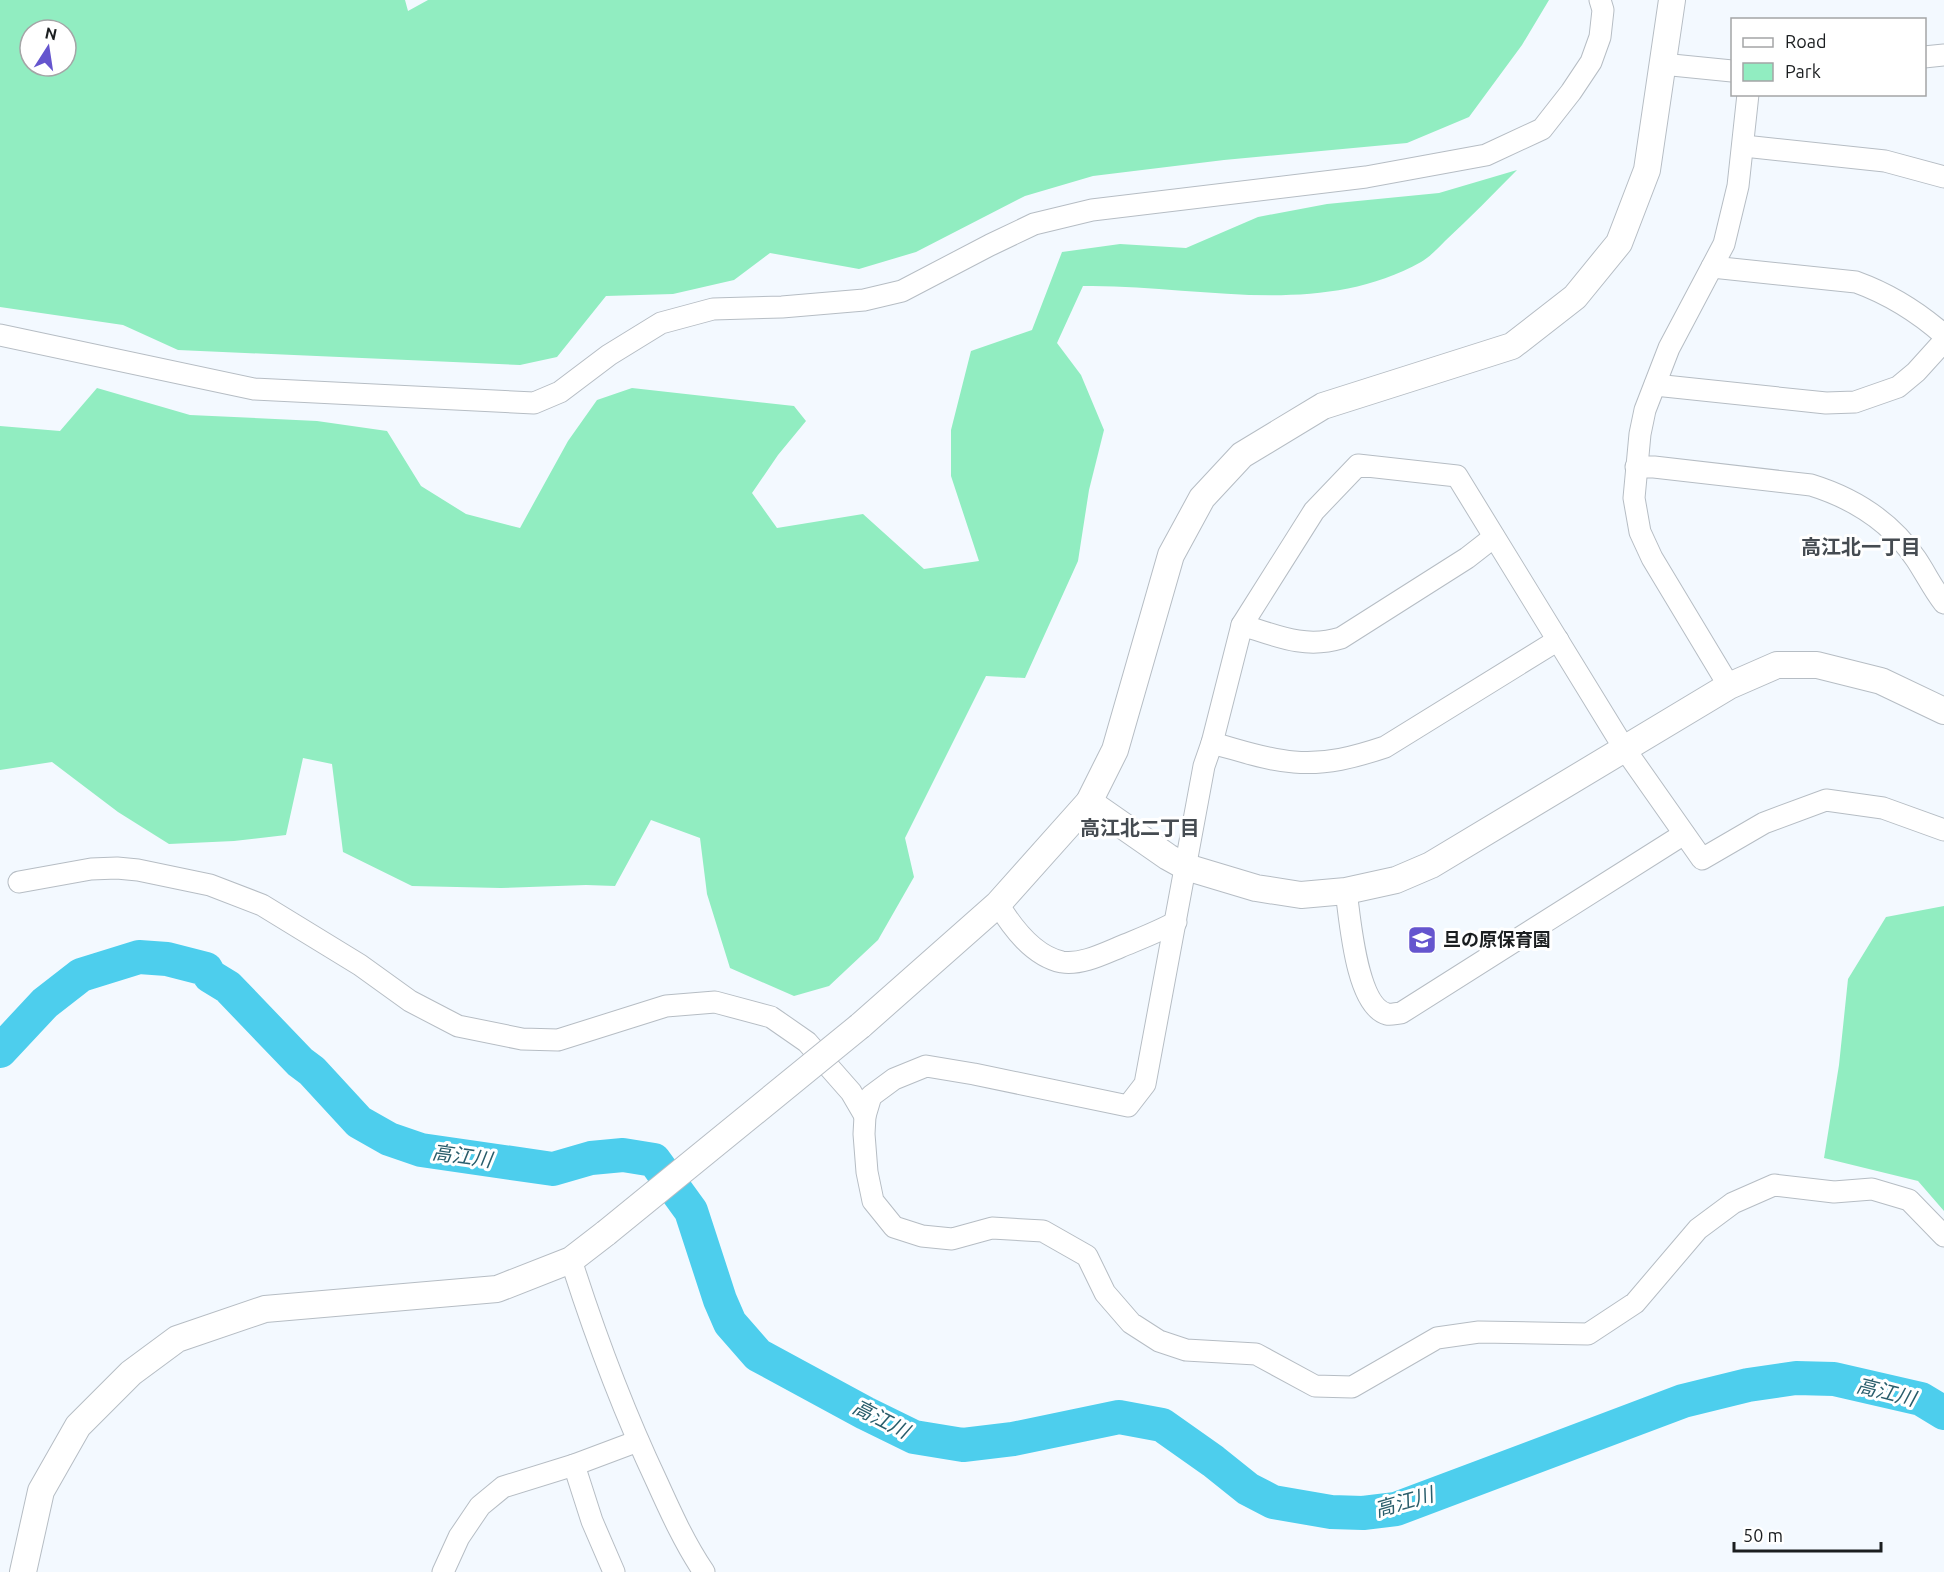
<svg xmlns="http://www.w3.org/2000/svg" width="1944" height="1572" viewBox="0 0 1944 1572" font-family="Ubuntu,'Noto Sans JP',sans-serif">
	<rect width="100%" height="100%" fill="#f3f9ff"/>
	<!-- green -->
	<g fill="#91edc1" fill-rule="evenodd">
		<path d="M 0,0 L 405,0 L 408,11 L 428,0 L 1549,0 L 1522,45 L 1469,117 L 1407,143 L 1224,160 L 1093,176 L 1025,196 L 916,252 L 859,269 L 770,253 L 734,280 L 673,294 L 606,296 L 557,357 L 520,365 L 178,350 L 123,325 L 0,307 ZM 30,30 L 66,30 L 66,66 L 30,66 Z"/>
		<path d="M 1517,170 C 1493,194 1470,218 1445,241 C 1438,248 1430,257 1421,262 C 1317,320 1195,284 1083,286 L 1057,343 L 1081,375 L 1104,430 L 1089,490 L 1078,561 L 1025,678 L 986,676 L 905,838 L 914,877 L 878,940 L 829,986 L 794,996 L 730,968 L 707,894 L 700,838 L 651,820 L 615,886 L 586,885 L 501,888 L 412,886 L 343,852 L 332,764 L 303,758 L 286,835 L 234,841 L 169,844 L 118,812 L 52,762 L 0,770 L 0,426 L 60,431 L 97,388 L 190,415 L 317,421 L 387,431 L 421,486 L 466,514 L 520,528 L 568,441 L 597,400 L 632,388 L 794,406 L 806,421 L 778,455 L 752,493 L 777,528 L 863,514 L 924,569 L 979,561 L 951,476 L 951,430 L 971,351 L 1032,330 L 1062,252 L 1120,244 L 1186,248 L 1258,217 L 1327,204 L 1439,193 Z"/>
		<polygon points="1944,906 1944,1211 1918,1181 1824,1158 1839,1065 1848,979 1886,917"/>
	</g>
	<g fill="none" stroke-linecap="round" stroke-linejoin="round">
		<!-- river -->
		<polyline stroke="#4dceed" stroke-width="34" points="0,1051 45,1003 81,975 139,957 167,959 206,969 210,976 228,987 300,1062 312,1071 359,1122 389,1139 421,1150 553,1169 591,1158 623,1155 654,1160 691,1211 720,1300 730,1323 758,1355 865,1413 914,1437 963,1445 1013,1439 1119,1417 1162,1425 1213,1461 1248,1489 1273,1502 1331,1512 1363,1513 1396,1509 1683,1401 1748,1385 1796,1378 1834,1379 1921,1399 1944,1413"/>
		<!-- minor casing -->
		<g stroke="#b6bdc4" stroke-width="23">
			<g id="minor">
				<polyline points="1924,57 1944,55"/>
				<polyline points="1662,64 1732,71"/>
				<polyline points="1744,146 1885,161 1944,177"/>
				<path d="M 1712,267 L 1856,282 C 1889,294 1918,312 1944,335"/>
				<polyline points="0,335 254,389 534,403 560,392 609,355 661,323 713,309 782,307 864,300 902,291 990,245 1034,224 1092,210 1366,177 1486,155 1542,129 1571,92 1591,62 1600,37 1603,10 1600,0"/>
				<polyline points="1655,385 1826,403 1855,402 1898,387 1916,372 1944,341"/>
				<path d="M 1636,467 L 1654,467 L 1811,485 C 1853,498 1891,522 1916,559 C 1926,574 1933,589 1944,603"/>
				<path d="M 1242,625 C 1277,636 1305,649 1341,638 L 1467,558 L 1494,537"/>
				<polyline points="1729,686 1652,558 1640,532 1634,498 1640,434 1645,410 1669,348 1724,244 1738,186 1748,94"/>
				<path d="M 1212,743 C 1239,750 1266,760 1294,762 C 1326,765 1355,757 1385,747 L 1558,640"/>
				<polyline points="1944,830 1883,808 1826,800 1764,823 1702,859 1624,748 1457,476 1358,465 1314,511 1242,625 1212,743 1204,766 1145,1084 1128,1106 974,1074 926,1066 894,1079 871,1096 865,1116 864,1134 867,1172 873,1201 894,1227 922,1236 952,1239 992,1228 1043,1231 1087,1256 1105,1293 1131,1323 1159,1341 1186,1350 1256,1354 1315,1386 1352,1387 1437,1338 1479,1332 1588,1334 1635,1303 1698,1229 1733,1203 1774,1185 1834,1192 1872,1189 1909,1200 1944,1236"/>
				<polyline points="19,882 91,869 117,868 138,870 210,885 262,905 360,965 410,1001 458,1026 522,1039 558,1040 666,1006 715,1002 771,1017 807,1042 851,1092 865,1116"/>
				<path d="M 1346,891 C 1350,918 1356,1006 1387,1014 C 1391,1015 1397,1013 1401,1013 L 1684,834"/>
				<path d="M 998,904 C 1012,927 1033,956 1062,962 C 1081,965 1103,954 1120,947 C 1139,939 1158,932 1176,922"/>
				<path d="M 571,1260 C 595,1335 623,1410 657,1482 C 671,1513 685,1544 704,1572"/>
				<polyline points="574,1465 592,1521 614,1572"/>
				<polyline points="443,1572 459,1537 480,1506 503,1487 574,1465 638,1441"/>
			</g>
		</g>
		<!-- tertiary casing -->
		<g stroke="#b6bdc4" stroke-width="28">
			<g id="tertiary">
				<polyline points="1089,802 1168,857 1186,867 1256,888 1301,895 1346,891 1396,880 1431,865 1729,686 1777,665 1817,665 1881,681 1944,711"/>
				<polyline points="860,1026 998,904 1089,802 1115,750 1171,555 1202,498 1242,455 1323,406 1512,346 1575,297 1619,243 1647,170 1672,0"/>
				<polyline points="23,1572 41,1491 78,1426 131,1373 177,1339 265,1309 497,1289 571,1260 606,1233"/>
			</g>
		</g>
		<!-- minor -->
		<use href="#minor" stroke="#fff" stroke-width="21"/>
		<!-- tertiary -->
		<use href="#tertiary" stroke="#fff" stroke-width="26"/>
		<!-- tertiary-bridge casing -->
		<g stroke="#b6bdc4" stroke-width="28" stroke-linecap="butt">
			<polyline id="tertiary-bridge" points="606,1233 860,1026"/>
		</g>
		<!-- tertiary-bridge -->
		<use href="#tertiary-bridge" stroke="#fff" stroke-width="26"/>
	</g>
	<!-- icons -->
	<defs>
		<g id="school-square" transform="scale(1.5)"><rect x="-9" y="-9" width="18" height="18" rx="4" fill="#6555ce" stroke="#fff"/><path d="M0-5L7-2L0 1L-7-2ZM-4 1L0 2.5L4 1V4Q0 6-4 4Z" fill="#fff"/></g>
	</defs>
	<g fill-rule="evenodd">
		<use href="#school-square" x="1422" y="940"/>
	</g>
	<g text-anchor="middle" stroke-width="6" stroke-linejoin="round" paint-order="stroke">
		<!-- poi labels -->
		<g font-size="18" font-weight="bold" fill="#1b1e20" stroke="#fff" text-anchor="start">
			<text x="1443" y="946">旦の原保育園</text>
		</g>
		<!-- neighbourhood labels -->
		<g font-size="20" font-weight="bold" fill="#454b51" stroke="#fff">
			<text x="1861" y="554">高江北一丁目</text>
			<text x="1140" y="835">高江北二丁目</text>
		</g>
		<!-- water labels -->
		<g font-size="20" font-style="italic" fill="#295d6b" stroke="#fff">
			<text transform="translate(462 1156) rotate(8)" y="7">高江川</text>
			<text transform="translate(1886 1392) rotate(14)" y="7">高江川</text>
			<text transform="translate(881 1419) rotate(27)" y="7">高江川</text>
			<text transform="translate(1404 1502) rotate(-16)" y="7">高江川</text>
		</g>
	</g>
	<!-- legend -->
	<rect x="1731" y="18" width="195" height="78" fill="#ffffff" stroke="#a4a5a6" stroke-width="1.5"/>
	<rect x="1743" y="38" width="30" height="9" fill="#ffffff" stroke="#a4a5a6" stroke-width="1.5"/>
	<text x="1785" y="48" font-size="18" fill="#1b1e20">Road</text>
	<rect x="1743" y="63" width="30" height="18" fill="#91edc1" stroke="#a4a5a6" stroke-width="1.5"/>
	<text x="1785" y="78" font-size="18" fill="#1b1e20">Park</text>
	<!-- north arrow -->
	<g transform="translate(48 48) rotate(12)"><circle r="28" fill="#ffffff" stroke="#a4a5a6" stroke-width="1.5"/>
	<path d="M0-4.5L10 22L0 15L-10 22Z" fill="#6555ce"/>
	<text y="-9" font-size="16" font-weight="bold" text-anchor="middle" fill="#1b1e20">N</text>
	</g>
	<!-- scale -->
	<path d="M1734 1542v9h147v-9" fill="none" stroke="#1b1e20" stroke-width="3"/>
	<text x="1743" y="1542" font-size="18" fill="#1b1e20" stroke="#ffffff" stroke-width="4.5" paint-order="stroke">50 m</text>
</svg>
